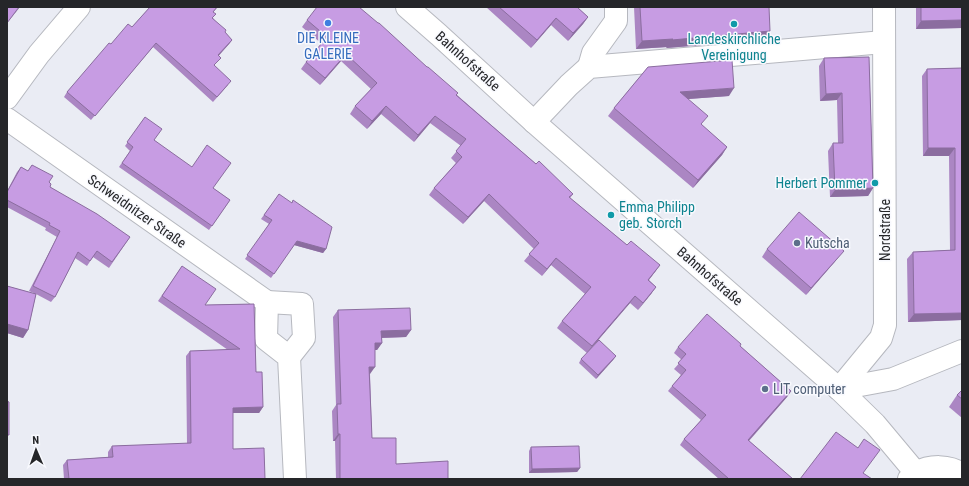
<svg xmlns="http://www.w3.org/2000/svg" width="969" height="486" viewBox="0 0 969 486" font-family="'Roboto Condensed',sans-serif">
	<rect width="100%" height="100%" fill="#eaecf4"/>
	<g fill="none" stroke-linecap="round" stroke-linejoin="round">
		<!-- minor casing -->
		<g stroke="#b6b8bf" stroke-width="24">
			<g id="minor">
				<polyline points="407,7 439,35 534,122 839,389 875,424 916,473"/>
				<polyline points="589,67 593,53 616,21 616,7"/>
				<polyline points="7,119 267,302 266,339 289,357 295,479"/>
				<polyline points="534,122 569,85 589,67 884,42"/>
				<polyline points="267,302 302,304 304,338 289,357"/>
				<polyline points="839,389 881,338 885,325 884,7"/>
				<polyline points="839,389 893,379 962,351"/>
				<path d="M 909,479 C 911,477 913,474 916,473 C 930,465 949,465 962,474"/>
			</g>
		</g>
		<!-- major casing -->
		<g stroke="#b6b8bf" stroke-width="24">
			<polyline id="major" points="7,98 39,54 79,7"/>
		</g>
		<!-- minor -->
		<use href="#minor" stroke="#fff" stroke-width="22"/>
		<!-- major -->
		<use href="#major" stroke="#fff" stroke-width="22"/>
	</g>
	<!-- wall -->
	<g fill="#ab86c3">
		<polygon points="150,7 218,7 213,12 213,18 225,33 232,40 229,44 218,56 221,58 214,65 228,85 213,102 153,47 91,120 64,97 67,92 111,44 132,27"/>
		<polygon points="486,7 577,7 588,17 583,24 568,41 551,25 531,48"/>
		<polygon points="634,7 769,7 765,40 666,48 667,47 636,49"/>
		<polygon points="916,7 962,7 962,28 916,29"/>
		<polygon points="307,20 457,95 536,164 573,194 570,198 627,245 660,265 649,280 656,287 651,294 638,310 630,303 587,353 557,328 562,321 585,294 551,265 542,276 524,261 534,249 484,201 463,224 429,195 434,188 456,163 451,158 461,146 430,123 414,142 381,114 367,129 350,114 355,106 371,89 341,61 320,85 301,69 306,62 322,44 302,27"/>
		<polygon points="869,57 873,188 868,196 830,197 828,151 833,143 838,143 837,100 820,101 819,66 824,58"/>
		<polygon points="648,67 729,96 688,99 701,125 727,147 722,155 693,188 608,116 614,108"/>
		<polygon points="962,68 962,320 908,322 907,259 913,252 950,250 949,156 923,156 922,76 927,69"/>
		<polygon points="145,117 154,140 213,188 230,200 209,230 119,167 130,151 125,146"/>
		<polygon points="32,165 49,182 50,187 130,237 109,268 93,257 87,266 75,258 55,297 51,302 36,294 28,330 23,338 7,333 7,286 36,294 29,291 57,237 45,230 46,228 7,207 7,191 17,172 21,167 28,171"/>
		<polygon points="279,194 326,249 323,253 294,245 271,278 245,259 269,224 261,219"/>
		<polygon points="767,249 838,258 806,295 762,257"/>
		<polygon points="182,266 205,305 254,304 256,372 263,407 259,413 233,413 233,449 265,479 64,479 63,465 67,460 108,457 108,452 112,446 187,444 186,356 190,351 228,350 158,301"/>
		<polygon points="338,310 411,330 406,337 382,338 382,343 377,350 375,350 370,374 372,438 396,464 448,479 336,479 335,441 333,441 332,411 336,405 333,317"/>
		<polygon points="740,346 791,391 787,397 749,441 793,479 719,479 680,445 684,439 701,420 668,391 681,375 674,369 682,360 674,353 678,347"/>
		<polygon points="616,356 613,360 596,379 579,363 581,359"/>
		<polygon points="962,390 962,418 949,407 957,395"/>
		<polygon points="531,447 580,468 577,472 529,473 529,451"/>
	</g>
	<!-- shaded-wall -->
	<g fill="#8b6d9f">
		<polygon points="19,7 20,7 7,23"/>
		<polygon points="588,17 583,24 568,41 573,33"/>
		<polygon points="556,18 551,25 531,48 537,40"/>
		<polygon points="962,20 962,28 916,29 921,21"/>
		<polygon points="770,31 765,40 666,48 667,47 636,49 642,41"/>
		<polygon points="232,40 229,44 215,60 218,55"/>
		<polygon points="346,54 341,61 320,85 325,78"/>
		<polygon points="734,88 729,96 675,100 680,92"/>
		<polygon points="842,93 837,100 820,101 826,94"/>
		<polygon points="386,106 381,114 367,129 372,121"/>
		<polygon points="435,116 430,123 414,142 418,135"/>
		<polygon points="727,147 722,155 693,188 698,180"/>
		<polygon points="928,148 955,148 949,156 923,156"/>
		<polygon points="873,188 868,196 830,197 835,190"/>
		<polygon points="489,194 484,201 463,224 468,217"/>
		<polygon points="297,241 326,249 323,253 294,245"/>
		<polygon points="844,251 838,258 806,295 811,288"/>
		<polygon points="556,258 551,265 542,276 547,269"/>
		<polygon points="660,265 655,272 643,287 648,280"/>
		<polygon points="656,287 651,294 638,310 643,303"/>
		<polygon points="635,296 630,303 587,353 592,346"/>
		<polygon points="962,313 962,320 908,322 914,314"/>
		<polygon points="7,324 28,330 23,338 7,333"/>
		<polygon points="411,330 406,337 377,338 381,331"/>
		<polygon points="375,343 382,343 377,350 370,350"/>
		<polygon points="616,356 613,360 596,379 598,375"/>
		<polygon points="369,367 375,367 370,374 364,374"/>
		<polygon points="791,391 787,397 744,446 748,440"/>
		<polygon points="263,407 259,413 229,413 233,408"/>
		<polygon points="338,434 340,434 335,441 333,441"/>
		<polygon points="580,468 577,472 529,473 532,469"/>
	</g>
	<!-- building -->
	<g fill="#c79ce3" stroke="#8b6d9f">
		<polygon points="7,7 19,7 7,23"/>
		<polygon points="150,7 217,7 213,12 216,14 212,18 226,30 225,32 232,40 218,55 221,58 214,65 231,81 217,97 156,43 95,116 67,92 109,43 111,44 128,24 132,27"/>
		<polygon points="317,7 359,7 378,23 379,23 427,67 428,67 458,93 456,95 536,164 539,161 573,194 569,197 627,245 631,241 660,265 648,280 656,287 643,303 635,296 592,346 562,321 591,287 556,258 547,269 529,254 539,243 489,194 468,217 434,188 462,157 456,151 466,139 435,116 418,135 386,106 372,121 355,106 377,83 346,54 325,78 306,62 327,37 307,20"/>
		<polygon points="499,7 577,7 588,17 573,33 556,18 537,40"/>
		<polygon points="640,7 769,7 770,31 672,40 673,39 642,41"/>
		<polygon points="921,7 962,7 962,20 921,21"/>
		<polygon points="869,57 873,188 835,190 833,143 843,143 842,93 826,94 824,58"/>
		<polygon points="732,60 734,88 680,92 708,116 701,124 727,147 698,180 614,108 648,67"/>
		<polygon points="962,68 962,313 914,314 913,252 955,250 955,148 928,148 927,69"/>
		<polygon points="145,117 162,129 154,140 192,167 207,145 231,163 213,188 230,200 212,226 122,163 133,147 127,142"/>
		<polygon points="32,165 53,176 49,182 51,184 50,187 97,214 130,237 112,262 97,251 90,261 78,252 55,297 33,286 60,231 49,225 50,223 7,200 7,192 21,167 28,171"/>
		<polygon points="279,194 292,203 293,200 332,227 326,249 297,241 274,274 247,255 272,220 264,215"/>
		<polygon points="799,212 844,251 811,288 767,249"/>
		<polygon points="182,266 216,289 205,305 254,304 256,372 262,372 263,407 233,408 233,449 264,448 265,479 69,479 67,460 113,457 112,446 191,443 190,351 240,349 162,296"/>
		<polygon points="7,286 36,294 28,330 7,324"/>
		<polygon points="410,308 411,330 381,331 382,343 375,343 375,367 369,367 372,438 396,438 396,464 448,461 448,479 340,479 340,434 338,434 337,404 341,404 338,310"/>
		<polygon points="707,314 741,344 740,346 791,391 748,440 793,479 729,479 684,439 706,415 672,386 686,370 678,363 686,354 678,347"/>
		<polygon points="599,340 616,356 598,375 581,359"/>
		<polygon points="962,390 962,399 957,395"/>
		<polygon points="7,401 9,402 9,435 7,435"/>
		<polygon points="836,432 858,448 864,439 880,450 863,473 872,479 800,479"/>
		<polygon points="579,446 580,468 532,469 531,447"/>
	</g>
	<!-- markers -->
	<circle fill="#3f7fe0" stroke="#f8f9fe" stroke-width="1.5" cx="328" cy="23" r="4"/>
	<g fill="#0f9aa8" stroke="#f8f9fe" stroke-width="1.5">
		<circle cx="734" cy="24" r="4"/>
		<circle cx="875" cy="183" r="4"/>
		<circle cx="611" cy="215" r="4"/>
	</g>
	<g fill="#5c6f8a" stroke="#f8f9fe" stroke-width="1.5">
		<circle cx="797" cy="243" r="4"/>
		<circle cx="765" cy="389" r="4"/>
	</g>
	<g text-anchor="middle" stroke-width="3" stroke-linejoin="round" paint-order="stroke">
		<!-- shop labels -->
		<g font-size="14" fill="#366cbe" stroke="#f8f9fe">
			<text x="328" y="43">DIE KLEINE<tspan x="328" dy="16">GALERIE</tspan></text>
		</g>
		<!-- culture labels -->
		<g font-size="14" fill="#0d838f" stroke="#f8f9fe">
			<text x="734" y="44">Landeskirchliche<tspan x="734" dy="16">Vereinigung</tspan></text>
			<text x="867" y="188" text-anchor="end">Herbert Pommer</text>
			<text x="619" y="212" text-anchor="start">Emma Philipp<tspan x="619" dy="16">geb. Storch</tspan></text>
		</g>
		<!-- street labels -->
		<g font-size="14" fill="#252629" stroke="#f8f9fe">
			<text transform="translate(468 61) rotate(42)" y="5">Bahnhofstraße</text>
			<text transform="translate(137 211) rotate(35)" y="5">Schweidnitzer Straße</text>
			<text transform="translate(885 230) rotate(-90)" y="5">Nordstraße</text>
			<text transform="translate(710 276) rotate(41)" y="5">Bahnhofstraße</text>
		</g>
		<!-- service labels -->
		<g font-size="14" fill="#4e5e75" stroke="#f8f9fe" text-anchor="start">
			<text x="805" y="248">Kutscha</text>
			<text x="773" y="394">LIT computer</text>
		</g>
	</g>
	<!-- border -->
	<rect width="969" height="486" fill="none" stroke="#252629" stroke-width="16"/>
	<!-- north arrow -->
	<g transform="translate(36 450) rotate(358)" stroke="#f8f9fe" stroke-width="3" paint-order="stroke">
	<path d="M0-3L7 15L0 10L-7 15Z" fill="#252629"/>
	<text y="-6" font-size="11" font-weight="bold" text-anchor="middle" fill="#252629">N</text>
	</g>
</svg>
